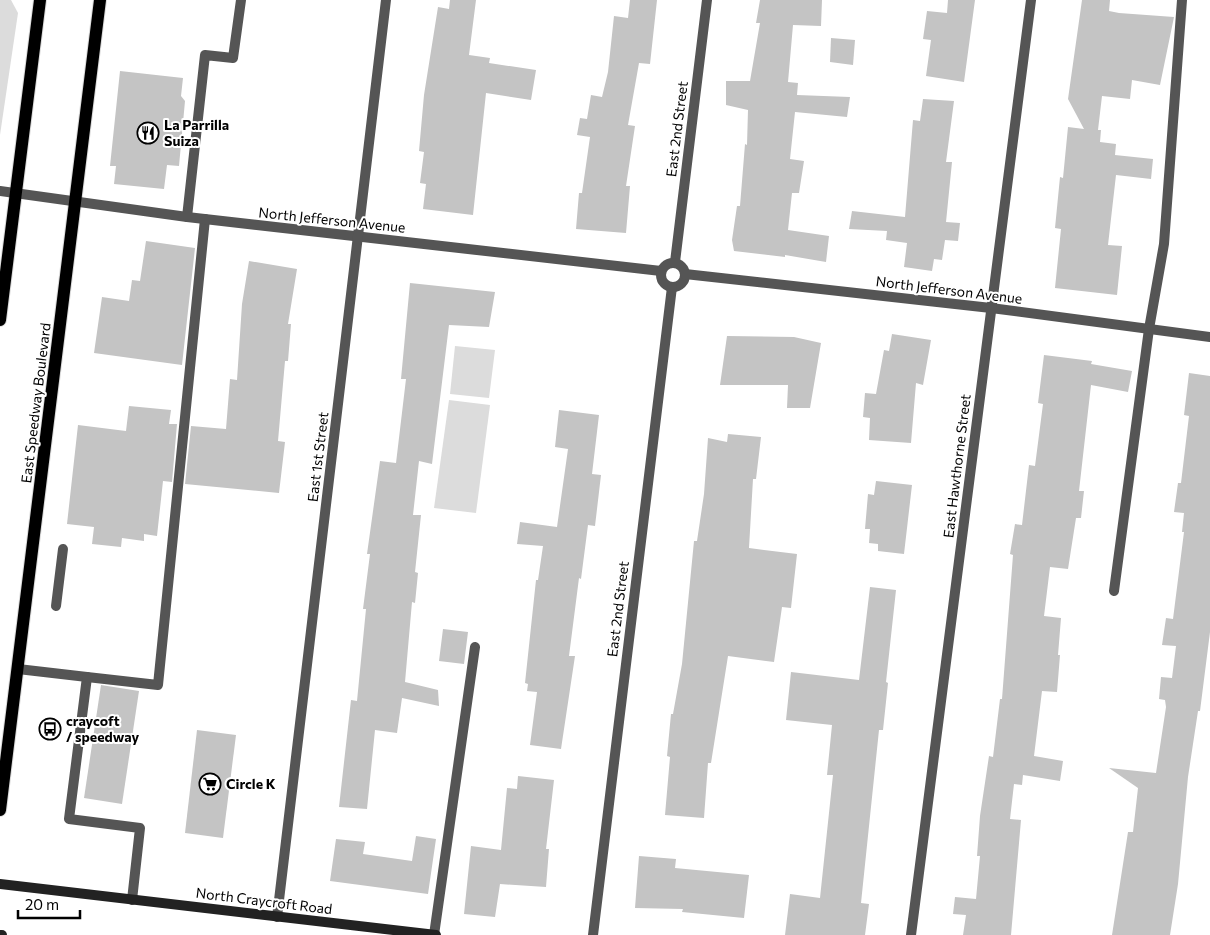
<svg xmlns="http://www.w3.org/2000/svg" width="1210" height="935" viewBox="0 0 1210 935" font-family="Commissioner,sans-serif">
	<rect width="100%" height="100%" fill="#fff"/>
	<!-- green -->
	<g fill="#dcdcdc">
		<polygon points="0,0 11,0 18,13 0,135"/>
		<polygon points="455,346 495,350 489,398 450,394"/>
		<polygon points="449,400 490,405 476,513 434,508"/>
	</g>
	<!-- building -->
	<g fill="#c4c4c4">
		<polygon points="450,0 476,0 469,55 490,58 489,63 536,70 531,100 486,93 473,215 423,209 426,184 420,183 424,152 419,151 424,95 438,7 449,9"/>
		<polygon points="630,0 657,0 650,64 639,63 628,125 635,126 626,186 630,186 626,233 576,229 579,193 582,193 590,137 577,135 580,118 587,119 591,95 602,97 608,72 614,16 628,18"/>
		<polygon points="760,0 822,0 821,26 793,25 788,82 798,83 797,95 850,97 847,117 795,112 790,159 804,161 799,193 792,193 788,230 829,236 826,262 785,255 785,257 734,251 732,240 737,206 740,206 745,144 747,145 748,110 726,105 726,81 750,81 760,23 756,23"/>
		<polygon points="948,0 975,0 964,82 926,76 931,40 923,39 927,11 947,13"/>
		<polygon points="1082,0 1110,0 1109,11 1119,13 1174,17 1160,85 1132,80 1130,99 1102,96 1098,130 1101,130 1100,142 1116,144 1115,155 1153,159 1151,179 1116,175 1108,245 1122,246 1117,295 1055,288 1061,229 1055,228 1060,177 1063,178 1068,127 1084,129 1068,99"/>
		<polygon points="831,38 855,40 853,65 830,62"/>
		<polygon points="120,71 183,78 181,96 185,101 179,166 167,165 164,189 114,184 116,166 110,166"/>
		<polygon points="923,99 954,101 946,162 952,162 946,222 960,223 958,241 945,240 942,260 934,259 932,271 904,267 907,243 886,240 887,231 849,229 852,211 905,217 913,120 920,121"/>
		<polygon points="146,241 195,248 182,365 94,353 102,297 129,301 132,280 140,281"/>
		<polygon points="249,261 297,269 288,324 291,324 288,361 285,361 278,441 285,442 279,493 185,484 191,426 226,429 230,379 237,380 242,304"/>
		<polygon points="410,283 495,292 489,327 449,325 432,464 419,461 413,515 421,515 415,572 418,573 415,603 412,602 405,682 438,690 439,706 402,698 397,733 375,730 367,809 339,807 351,700 357,701 366,609 363,609 370,554 367,554 380,461 396,463 406,379 401,379"/>
		<polygon points="892,334 931,340 923,385 916,383 911,443 869,440 870,418 863,417 865,393 876,394 884,350 889,351"/>
		<polygon points="727,336 794,337 821,343 810,408 787,408 788,385 720,385"/>
		<polygon points="1044,355 1092,361 1091,364 1132,371 1128,392 1091,385 1079,491 1084,491 1081,518 1076,518 1068,569 1050,567 1044,616 1061,618 1058,655 1060,655 1057,692 1042,691 1034,756 1063,761 1060,781 1023,775 1022,785 1014,784 1010,819 1021,820 1011,935 963,935 966,915 953,914 955,897 976,899 980,856 977,856 980,816 989,756 993,757 1000,699 1002,699 1013,555 1010,554 1015,524 1022,525 1029,465 1035,466 1043,404 1038,403"/>
		<polygon points="1189,373 1210,376 1210,632 1200,711 1198,711 1188,777 1178,884 1170,935 1112,935 1128,832 1133,832 1138,788 1109,768 1156,773 1166,707 1165,700 1159,699 1161,677 1172,678 1176,646 1162,645 1166,618 1173,619 1184,532 1182,532 1184,513 1174,512 1178,483 1181,483 1189,416 1184,415"/>
		<polygon points="129,406 171,410 169,424 177,424 172,482 163,481 157,536 144,534 144,541 122,538 121,547 92,544 94,527 67,524 78,425 126,431"/>
		<polygon points="559,410 599,415 592,474 601,475 595,526 588,525 581,579 579,578 569,656 575,656 561,749 530,745 537,692 527,691 528,684 525,683 536,580 538,580 543,546 517,544 520,522 557,527 568,449 555,447"/>
		<polygon points="728,434 761,437 756,479 753,479 749,548 797,554 791,608 782,607 774,662 728,656 711,763 708,763 704,818 665,815 670,757 667,756 671,714 673,714 682,664 694,541 697,541 704,494 708,438 727,442"/>
		<polygon points="876,481 912,485 904,554 878,551 878,544 869,543 870,529 865,529 868,494 874,495"/>
		<polygon points="870,587 896,590 886,682 888,683 883,730 879,730 861,903 869,904 865,935 785,935 790,894 820,898 833,775 827,775 832,725 786,720 791,672 859,680"/>
		<polygon points="443,629 468,632 464,664 439,661"/>
		<polygon points="101,685 139,691 122,804 84,798"/>
		<polygon points="197,730 236,735 223,838 185,833"/>
		<polygon points="518,776 554,780 546,849 549,849 546,887 500,884 495,917 464,914 471,846 501,850 507,788 517,789"/>
		<polygon points="416,836 436,839 428,894 330,881 336,839 365,842 363,854 412,861"/>
		<polygon points="639,856 676,859 675,868 749,875 744,918 682,912 683,909 635,908"/>
	</g>
	<g fill="none" stroke-linecap="round" stroke-linejoin="round">
		<!-- primary casing -->
		<g stroke="#dbdbdb" stroke-width="14">
			<g id="primary">
				<polyline points="0,320 40,0"/>
				<polyline points="0,810 100,0"/>
			</g>
		</g>
		<!-- service -->
		<g stroke="#555" stroke-width="10">
			<polyline points="187,217 205,55 233,58 241,0"/>
			<polyline points="1114,591 1149,329 1164,244 1182,0"/>
			<polyline points="56,606 63,549"/>
			<polyline points="18,669 87,677 69,819 140,828 132,900"/>
			<polyline points="87,677 158,685 205,219"/>
			<polyline points="434,935 475,647"/>
		</g>
		<!-- minor -->
		<g stroke="#555" stroke-width="10">
			<polyline points="0,191 187,217 661,271"/>
			<polyline points="675,262 707,0"/>
			<circle cx="673" cy="275" r="12"/>
			<polyline points="685,274 991,308 1210,337"/>
			<polyline points="277,917 386,0"/>
			<polyline points="593,935 672,287"/>
			<polyline points="911,935 1031,0"/>
		</g>
		<!-- secondary -->
		<g stroke="#222" stroke-width="10">
			<polyline points="0,884 436,935"/>
			<polyline points="0,935 2,935"/>
		</g>
		<!-- primary -->
		<use href="#primary" stroke="#000" stroke-width="12"/>
	</g>
	<!-- icons -->
	<defs>
		<g id="restaurant-ring" transform="scale(1.125)"><circle r="9.5" fill="#fff" stroke="#000" stroke-width="1.5"/><path d="M-5-6h1v4h1v-4h1v4h1v-4h1v5L-1.5 .5V6h-2V.5L-5-1ZM5-6V6H3V1.5H1.5Q1.5-4 5-6Z" fill="#000"/></g>
		<g id="bus-ring" transform="scale(1.125)"><circle r="9.5" fill="#fff" stroke="#000" stroke-width="1.5"/><path d="M-5-6H5V4H4V6H2V4H-2V6H-4V4H-5ZM-3.5-4V0h7V-4ZM-3.5 1.2v1.5H-2V1.2ZM2 1.2v1.5H3.5V1.2Z" fill="#000"/></g>
		<g id="supermarket-ring" transform="scale(1.125)"><circle r="9.5" fill="#fff" stroke="#000" stroke-width="1.5"/><path d="M-6-5.5h2.5l.6 2H6L4.5 2H-2.5L-4.4-4H-6ZM-1.5 3.2a1.3 1.3 0 1 0 .1 0ZM3 3.2a1.3 1.3 0 1 0 .1 0Z" fill="#000"/></g>
	</defs>
	<g fill-rule="evenodd">
		<use href="#restaurant-ring" x="148" y="133"/>
		<use href="#bus-ring" x="50" y="729"/>
		<use href="#supermarket-ring" x="210" y="784"/>
	</g>
	<g text-anchor="middle" stroke-width="4" stroke-linejoin="round" paint-order="stroke">
		<!-- poi labels -->
		<g font-size="14" font-weight="bold" fill="#000" stroke="#fff" text-anchor="start">
			<text x="164" y="130">La Parrilla<tspan x="164" dy="16">Suiza</tspan></text>
			<text x="66" y="726">craycoft<tspan x="66" dy="16">/ speedway</tspan></text>
			<text x="226" y="789">Circle K</text>
		</g>
		<!-- street labels -->
		<g font-size="14" fill="#000" stroke="#fff">
			<text transform="translate(677 129) rotate(-83)" y="5">East 2nd Street</text>
			<text transform="translate(332 220) rotate(6)" y="5">North Jefferson Avenue</text>
			<text transform="translate(949 290) rotate(7)" y="5">North Jefferson Avenue</text>
			<text transform="translate(36 403) rotate(-83)" y="5">East Speedway Boulevard</text>
			<text transform="translate(318 457) rotate(-83)" y="5">East 1st Street</text>
			<text transform="translate(957 466) rotate(-83)" y="5">East Hawthorne Street</text>
			<text transform="translate(618 609) rotate(-83)" y="5">East 2nd Street</text>
			<text transform="translate(264 901) rotate(7)" y="5">North Craycroft Road</text>
		</g>
	</g>
	<!-- scale -->
	<path d="M18 910v8h62v-8" fill="none" stroke="#000000" stroke-width="2.5"/>
	<text x="25" y="910" font-size="15" fill="#000000" stroke="#ffffff" stroke-width="4" paint-order="stroke">20 m</text>
</svg>
